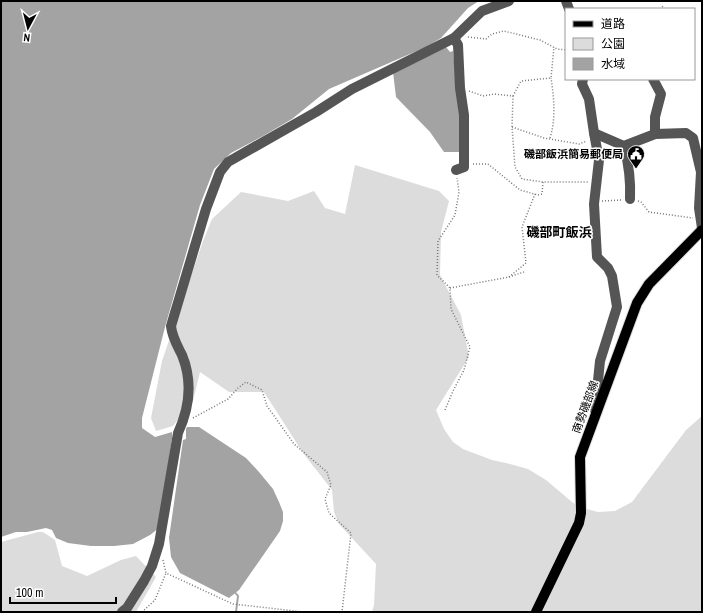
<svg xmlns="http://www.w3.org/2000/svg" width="703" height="613" viewBox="0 0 703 613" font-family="'Archivo Narrow','Noto Sans JP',sans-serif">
	<rect width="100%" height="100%" fill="#fff"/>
	<!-- green -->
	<g fill="#dcdcdc">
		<polygon points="355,165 439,191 449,201 441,232 440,275 461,315 469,357 436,410 444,429 453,442 463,449 492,460 510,464 528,469 546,480 572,502 579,507 598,512 615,511 632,502 686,430 702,416 702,612 372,612 374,605 376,564 339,524 334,512 332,490 303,453 264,392 229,392 200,372 193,401 173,426 156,431 151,418 162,361 203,241 212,219 241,192 288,201 314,191 325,208 345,214"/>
		<polygon points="38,532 43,532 55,540 62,566 87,576 121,560 136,556 156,577 136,612 1,612 1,542"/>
	</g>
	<!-- water -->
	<g fill="#a3a3a3">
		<polygon points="1,1 479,1 468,8 441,38 426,47 329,89 292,119 263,136 231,153 214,169 200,205 165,327 142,418 142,428 155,437 172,432 172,438 159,528 150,535 133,544 114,546 91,546 68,543 56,538 52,530 46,528 27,532 16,532 1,537"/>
		<polygon points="446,47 450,52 453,51 459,111 460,152 444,152 430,132 396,97 393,72"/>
		<polygon points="187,427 199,427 246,458 259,472 273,489 279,502 283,512 283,521 280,531 239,590 229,598 180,573 171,557 169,538 183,440 186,439 186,429"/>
	</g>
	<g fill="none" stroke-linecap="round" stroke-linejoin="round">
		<!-- stream -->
		<polyline stroke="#a3a3a3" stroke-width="2" points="234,591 238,596 236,612"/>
		<!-- major casing -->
		<g stroke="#dbdbdb" stroke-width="12">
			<polyline id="major" points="536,612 579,523 581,513 580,457 637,303 649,284 702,230"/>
		</g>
		<!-- path -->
		<g stroke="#777" stroke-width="1.5" stroke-dasharray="1 2" stroke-linecap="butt">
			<polyline points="660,9 663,6"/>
			<polyline points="468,37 486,39 492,34 504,31 540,40 557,49 566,50"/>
			<polyline points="469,91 483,96 494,94 513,96 512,127 515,167 522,179 543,182 588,182"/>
			<polyline points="513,96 521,81 551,78 554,47"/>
			<polyline points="512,127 544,138 579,144 587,141"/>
			<path d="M 550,138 C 556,119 554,98 551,78"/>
			<polyline points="473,164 488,164 520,190 538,195 542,194 543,182"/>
			<polyline points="602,201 622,200"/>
			<polyline points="638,201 641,202 649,212 693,218"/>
			<polyline points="702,242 702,257"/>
			<polyline points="509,277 526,263 522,227 535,194"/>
			<polyline points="450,288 509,277 524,272"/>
			<polyline points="445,410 453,391 464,370 470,347 451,309 450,288 437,275 438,241 455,215 459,192 457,178"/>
			<polyline points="193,418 228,399 238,388 246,382 262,390 267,406 294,444 327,472 331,485 325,499 329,513 351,533 342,612"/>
			<polyline points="163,560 166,573 233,604 304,612"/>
			<polyline points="142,612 155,600 166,573"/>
		</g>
		<!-- minor -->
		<g stroke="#555" stroke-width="10">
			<polyline points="566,1 569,9"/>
			<polyline points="454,38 458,45 460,88 464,115 464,167 456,170"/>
			<polyline points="583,79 582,84 589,99 594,133 599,160 594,204 597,257 608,268 612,276 617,307 600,361 595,410"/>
			<polyline points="653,79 661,94 655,117 655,134"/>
			<polyline points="594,133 624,146 655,134 686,133 693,138 701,172 699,208 702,228"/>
			<path d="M 624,146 C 629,165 631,179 630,199"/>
			<path d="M 122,612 L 127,608 L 144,581 L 152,566 L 159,544 L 178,433 C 190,407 193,382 182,355 C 177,345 172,337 171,326 L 206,209 L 220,172 L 228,162 L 316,112 L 352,89 L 454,38 L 482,11 L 509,1"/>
		</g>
		<!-- major -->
		<use href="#major" stroke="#000" stroke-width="10"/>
	</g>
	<!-- icons -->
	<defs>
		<g id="civic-pin" transform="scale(0.9)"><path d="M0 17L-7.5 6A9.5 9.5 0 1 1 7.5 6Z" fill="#000" stroke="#fff"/><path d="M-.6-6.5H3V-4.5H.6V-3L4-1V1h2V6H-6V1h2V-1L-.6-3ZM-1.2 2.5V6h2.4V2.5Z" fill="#fff"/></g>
	</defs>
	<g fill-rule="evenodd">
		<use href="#civic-pin" x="636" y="154"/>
	</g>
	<g text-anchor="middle" stroke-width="3" stroke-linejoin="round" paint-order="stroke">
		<!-- poi labels -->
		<g font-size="11" font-weight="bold" fill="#000" stroke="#fff" text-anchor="end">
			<text x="623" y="158">磯部飯浜簡易郵便局</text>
		</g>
		<!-- street labels -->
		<g font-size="11" fill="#000" stroke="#fff">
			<text transform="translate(585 407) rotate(-70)" y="4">南勢磯部線</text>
		</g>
		<!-- quarter labels -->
		<g font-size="13" font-weight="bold" fill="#000" stroke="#fff">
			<text x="559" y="237">磯部町飯浜</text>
		</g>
	</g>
	<!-- border -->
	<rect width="703" height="613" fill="none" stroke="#000000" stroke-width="4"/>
	<!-- legend -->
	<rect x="565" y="8" width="130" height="72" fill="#ffffff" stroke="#999999"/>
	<rect x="573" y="21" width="20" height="6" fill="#000000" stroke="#999999"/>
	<text x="601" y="28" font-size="12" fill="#000000">道路</text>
	<rect x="573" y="38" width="20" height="12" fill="#dcdcdc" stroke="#999999"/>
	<text x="601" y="48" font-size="12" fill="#000000">公園</text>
	<rect x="573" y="58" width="20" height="12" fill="#a3a3a3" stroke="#999999"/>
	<text x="601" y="68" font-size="12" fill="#000000">水域</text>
	<!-- north arrow -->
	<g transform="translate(28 28) rotate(187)" stroke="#ffffff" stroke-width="3" paint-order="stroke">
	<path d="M0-3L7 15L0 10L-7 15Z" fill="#000000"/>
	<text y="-6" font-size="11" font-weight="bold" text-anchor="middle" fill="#000000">N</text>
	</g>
	<!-- scale -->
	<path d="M10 597v6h106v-6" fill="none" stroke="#000000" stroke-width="2"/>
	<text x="16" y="597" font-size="12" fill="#000000" stroke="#ffffff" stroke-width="3" paint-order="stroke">100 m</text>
</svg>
